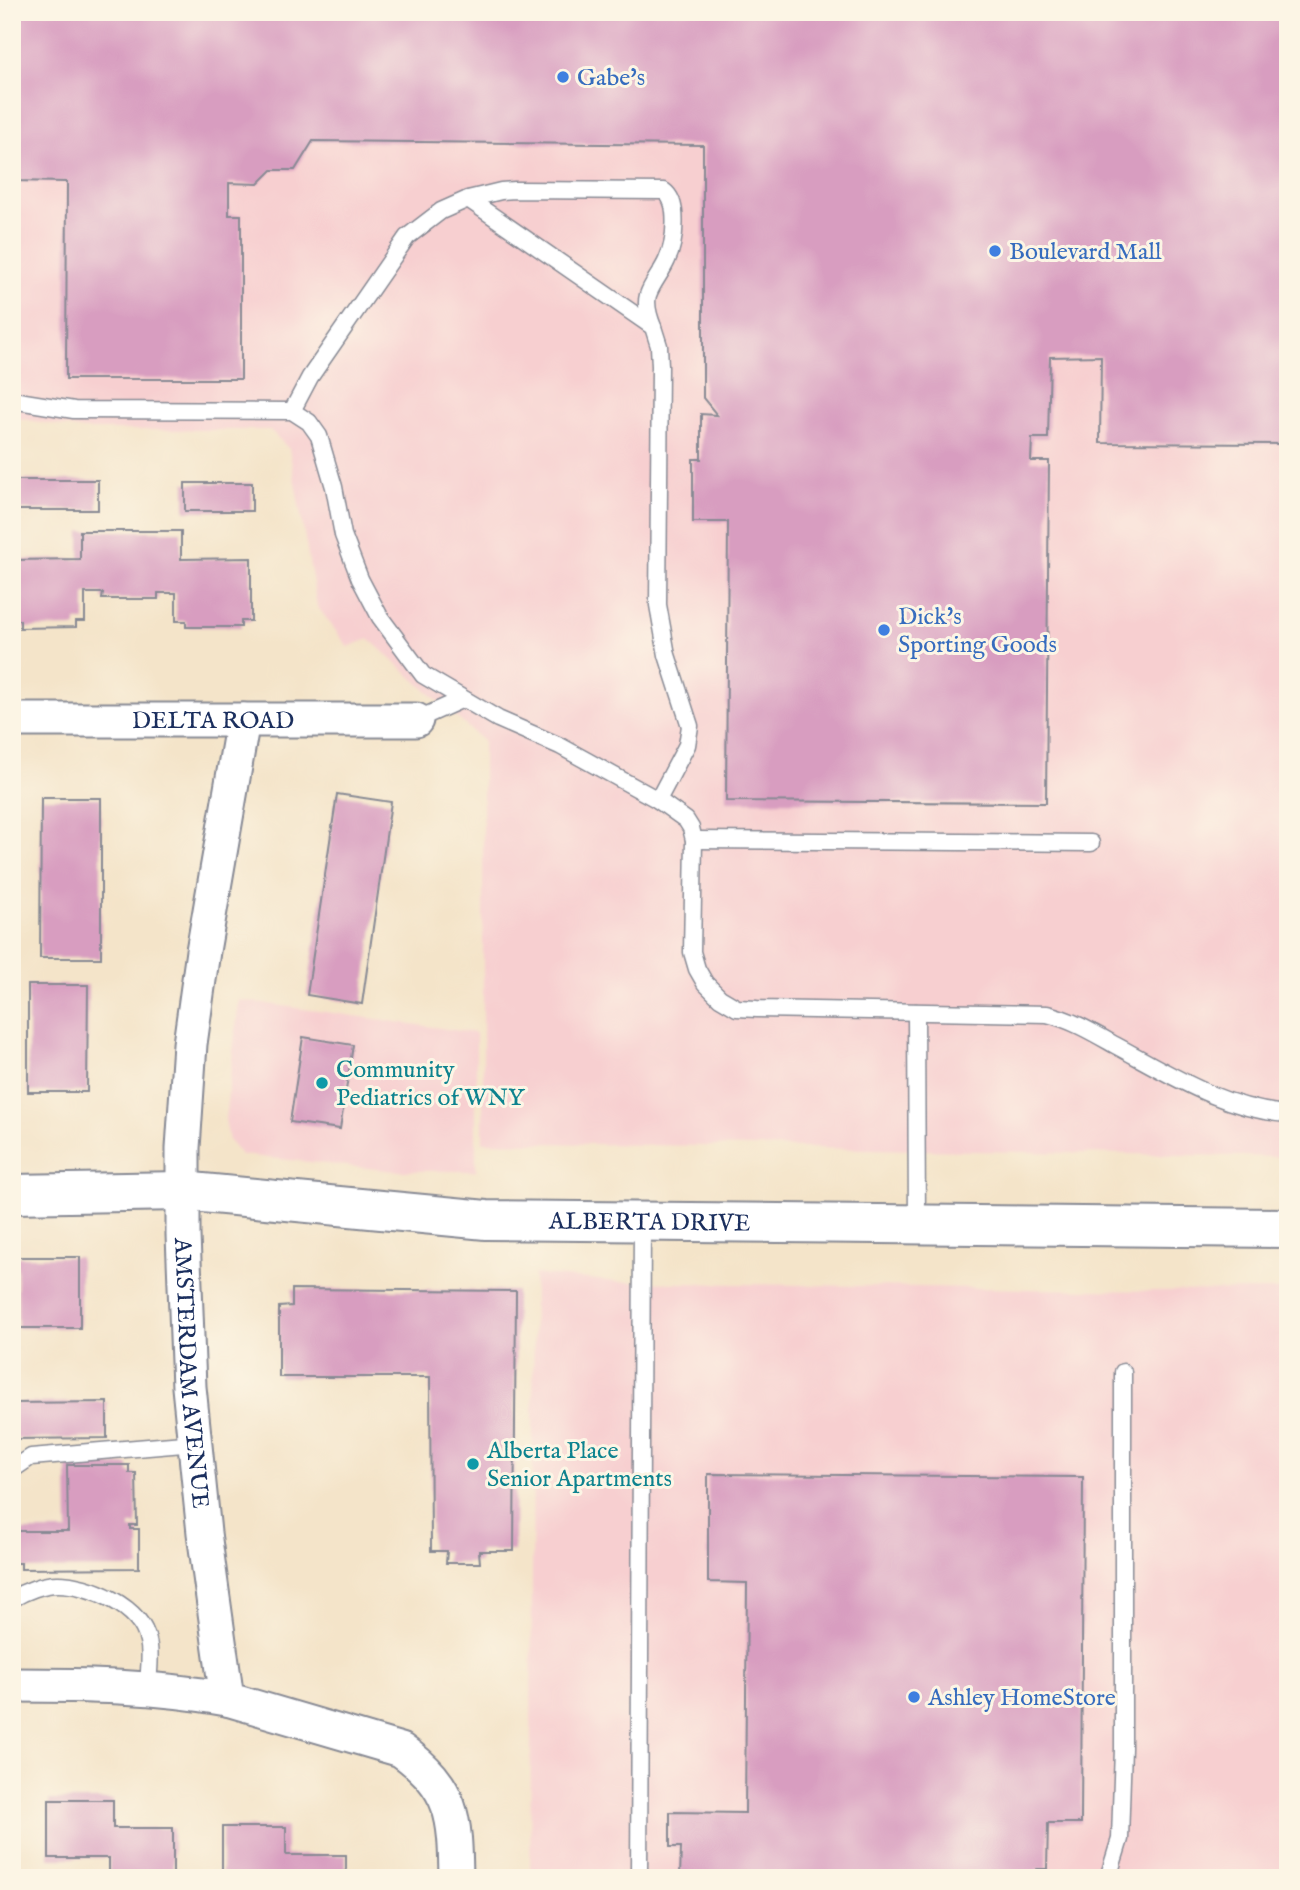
<svg xmlns="http://www.w3.org/2000/svg" width="1300" height="1890" viewBox="0 0 1300 1890" font-family="'IM FELL English',serif">
	<rect width="100%" height="100%" fill="#fcf5e5"/>
	<filter id="ink" filterUnits="userSpaceOnUse"><feTurbulence type="fractalNoise" baseFrequency=".0143" numOctaves="2"/><feDisplacementMap in="SourceGraphic" scale="14" xChannelSelector="R" yChannelSelector="G"/><feConvolveMatrix kernelMatrix="1 2 1 2 8 2 1 2 1" color-interpolation-filters="sRGB"/></filter>
	<filter id="wash" filterUnits="userSpaceOnUse"><feTurbulence type="fractalNoise" baseFrequency=".00686" numOctaves="4" result="noise"/><feDisplacementMap in="SourceGraphic" scale="28" xChannelSelector="R" yChannelSelector="G"/><feGaussianBlur stdDeviation="1.57" result="paint"/><feColorMatrix in="noise" values="0 0 0 0 0 0 0 0 0 0 0 0 0 0 0 0 0 1.4 0 .05"/><feComposite in="paint" operator="in"/></filter>
	<g filter="url(#wash)">
		<rect width="100%" height="100%" fill="#f4e4c9"/>
		<!-- built -->
		<g fill="#f7cfd0">
			<polygon points="12,12 1288,12 1288,1157 483,1142 483,741 369,639 348,647 317,606 289,449 270,430 84,430 12,417"/>
			<polygon points="239,1000 476,1033 476,1171 396,1171 241,1155 229,1141 225,1119"/>
			<polygon points="534,1274 619,1282 1150,1291 1288,1290 1288,1878 530,1878"/>
		</g>
		<g id="blocks">
			<!-- building -->
			<g fill="#d89dc0">
				<polygon points="12,12 1288,12 1288,444 1100,443 1101,356 1050,357 1048,438 1032,438 1031,461 1049,461 1046,803 726,801 728,522 693,522 693,459 701,459 701,414 717,415 703,398 703,145 313,141 295,170 272,170 258,184 229,183 229,215 241,215 241,379 66,379 67,182 12,181"/>
				<rect x="12" y="480" width="86" height="30"/>
				<rect x="185" y="483" width="67" height="28"/>
				<polygon points="80,531 181,531 181,559 251,558 251,621 241,621 241,627 186,627 186,621 176,621 176,593 158,593 158,599 102,599 103,593 85,593 85,621 76,621 76,627 20,628 20,620 12,620 12,560 80,559"/>
				<polygon points="337,794 391,802 362,1004 307,995"/>
				<polygon points="41,798 101,798 101,958 40,958"/>
				<polygon points="28,985 88,985 87,1092 28,1092"/>
				<polygon points="303,1037 353,1045 340,1129 290,1122"/>
				<polygon points="17,1257 80,1257 80,1328 18,1328"/>
				<polygon points="292,1289 516,1291 514,1551 479,1551 480,1563 446,1563 447,1551 431,1551 430,1377 279,1377 279,1307 292,1306"/>
				<polygon points="107,1402 107,1438 12,1439 12,1403"/>
				<polygon points="67,1465 129,1465 129,1473 136,1473 137,1525 130,1525 130,1529 139,1529 139,1568 21,1569 21,1563 12,1563 12,1531 68,1531"/>
				<polygon points="708,1474 1083,1477 1081,1823 1048,1823 1047,1869 1037,1869 1037,1878 680,1878 681,1847 670,1847 670,1812 745,1813 747,1583 708,1582"/>
				<polygon points="49,1800 113,1800 113,1828 173,1828 173,1878 109,1878 109,1858 49,1858"/>
				<polygon points="222,1827 286,1827 286,1855 346,1855 346,1878 222,1878"/>
			</g>
		</g>
	</g>
	<g filter="url(#ink)">
		<use href="#blocks" fill-opacity="0" stroke="#888a94" stroke-width="2"/>
		<g fill="none" stroke-linecap="round" stroke-linejoin="round">
			<!-- lane casing -->
			<g stroke="#888a94" stroke-width="19">
				<g id="lane">
					<path d="M 468,199 L 501,191 L 515,190 L 664,191 C 680,202 675,243 667,260 C 662,272 652,283 648,295 C 645,306 649,317 653,327"/>
					<path d="M 12,400 L 74,410 L 292,411 L 309,422 L 319,436 L 334,487 L 343,535 L 360,579 L 380,617 L 423,675 L 498,719 L 560,746 L 658,800 L 686,820 L 691,828 L 694,840 L 692,952 L 697,969 L 705,983 L 720,998 L 737,1008 L 757,1009 L 1047,1014 C 1072,1020 1092,1032 1115,1045 C 1169,1074 1225,1110 1288,1114"/>
					<polyline points="292,411 310,377 407,237 441,211 468,199 653,327 659,346 660,366 658,605 667,655 690,726 687,745 658,800"/>
					<polyline points="416,720 463,699"/>
					<polyline points="694,840 1091,843"/>
					<polyline points="916,1012 917,1224"/>
					<polyline points="12,1470 31,1457 195,1443"/>
					<path d="M 12,1599 C 25,1591 43,1584 58,1584 C 89,1584 141,1606 148,1641 C 152,1655 148,1674 148,1689"/>
					<polyline points="639,1878 642,1223"/>
					<polyline points="1108,1878 1120,1839 1123,1748 1123,1372"/>
				</g>
			</g>
			<!-- street casing -->
			<g stroke="#888a94" stroke-width="37">
				<g id="street">
					<path id="s1" d="M 12,720 L 416,720"/>
					<path id="s2" d="M 243,720 L 203,951 L 190,1044 L 183,1148 L 183,1235 L 189,1387 L 204,1533 L 227,1699 L 401,1750 C 454,1788 455,1817 456,1878"/>
					<path d="M 12,1685 C 83,1685 157,1686 227,1699"/>
				</g>
			</g>
			<!-- secondary casing -->
			<g stroke="#888a94" stroke-width="42">
				<g id="secondary">
					<path id="s3" d="M 12,1194 L 182,1191 L 486,1220 L 1288,1228"/>
				</g>
			</g>
			<!-- lane -->
			<use href="#lane" stroke="#fff" stroke-width="16"/>
			<!-- street -->
			<use href="#street" stroke="#fff" stroke-width="33"/>
			<!-- secondary -->
			<use href="#secondary" stroke="#fff" stroke-width="38"/>
		</g>
	</g>
	<!-- markers -->
	<g fill="#3f7fe0" stroke="#fcf5e5" stroke-width="2.5">
		<circle cx="563" cy="77" r="7"/>
		<circle cx="995" cy="251" r="7"/>
		<circle cx="884" cy="630" r="7"/>
		<circle cx="914" cy="1697" r="7"/>
	</g>
	<g fill="#0f9aa8" stroke="#fcf5e5" stroke-width="2.5">
		<circle cx="322" cy="1083" r="7"/>
		<circle cx="473" cy="1464" r="7"/>
	</g>
	<g text-anchor="middle" stroke-width="6" stroke-linejoin="round" paint-order="stroke">
		<!-- shop labels -->
		<g font-size="24" fill="#366cbe" stroke="#fcf5e5" text-anchor="start">
			<text x="577" y="85">Gabe's</text>
			<text x="1009" y="259">Boulevard Mall</text>
			<text x="898" y="624">Dick's<tspan x="898" dy="28">Sporting Goods</tspan></text>
			<text x="928" y="1705">Ashley HomeStore</text>
		</g>
		<!-- street labels -->
		<g font-size="24" fill="#1b2f5e" stroke="#fcf5e5">
			<text dy="8" stroke="none"><textPath href="#s1" startOffset="201">DELTA ROAD</textPath></text>
			<text dy="8" stroke="none"><textPath href="#s3" startOffset="639">ALBERTA DRIVE</textPath></text>
			<text dy="8" stroke="none"><textPath href="#s2" startOffset="658">AMSTERDAM AVENUE</textPath></text>
		</g>
		<!-- culture labels -->
		<g font-size="24" fill="#0d838f" stroke="#fcf5e5" text-anchor="start">
			<text x="336" y="1077">Community<tspan x="336" dy="28">Pediatrics of WNY</tspan></text>
			<text x="487" y="1458">Alberta Place<tspan x="487" dy="28">Senior Apartments</tspan></text>
		</g>
	</g>
	<!-- margin -->
	<rect width="1300" height="1890" fill="none" stroke="#fcf5e5" stroke-width="42"/>
</svg>
